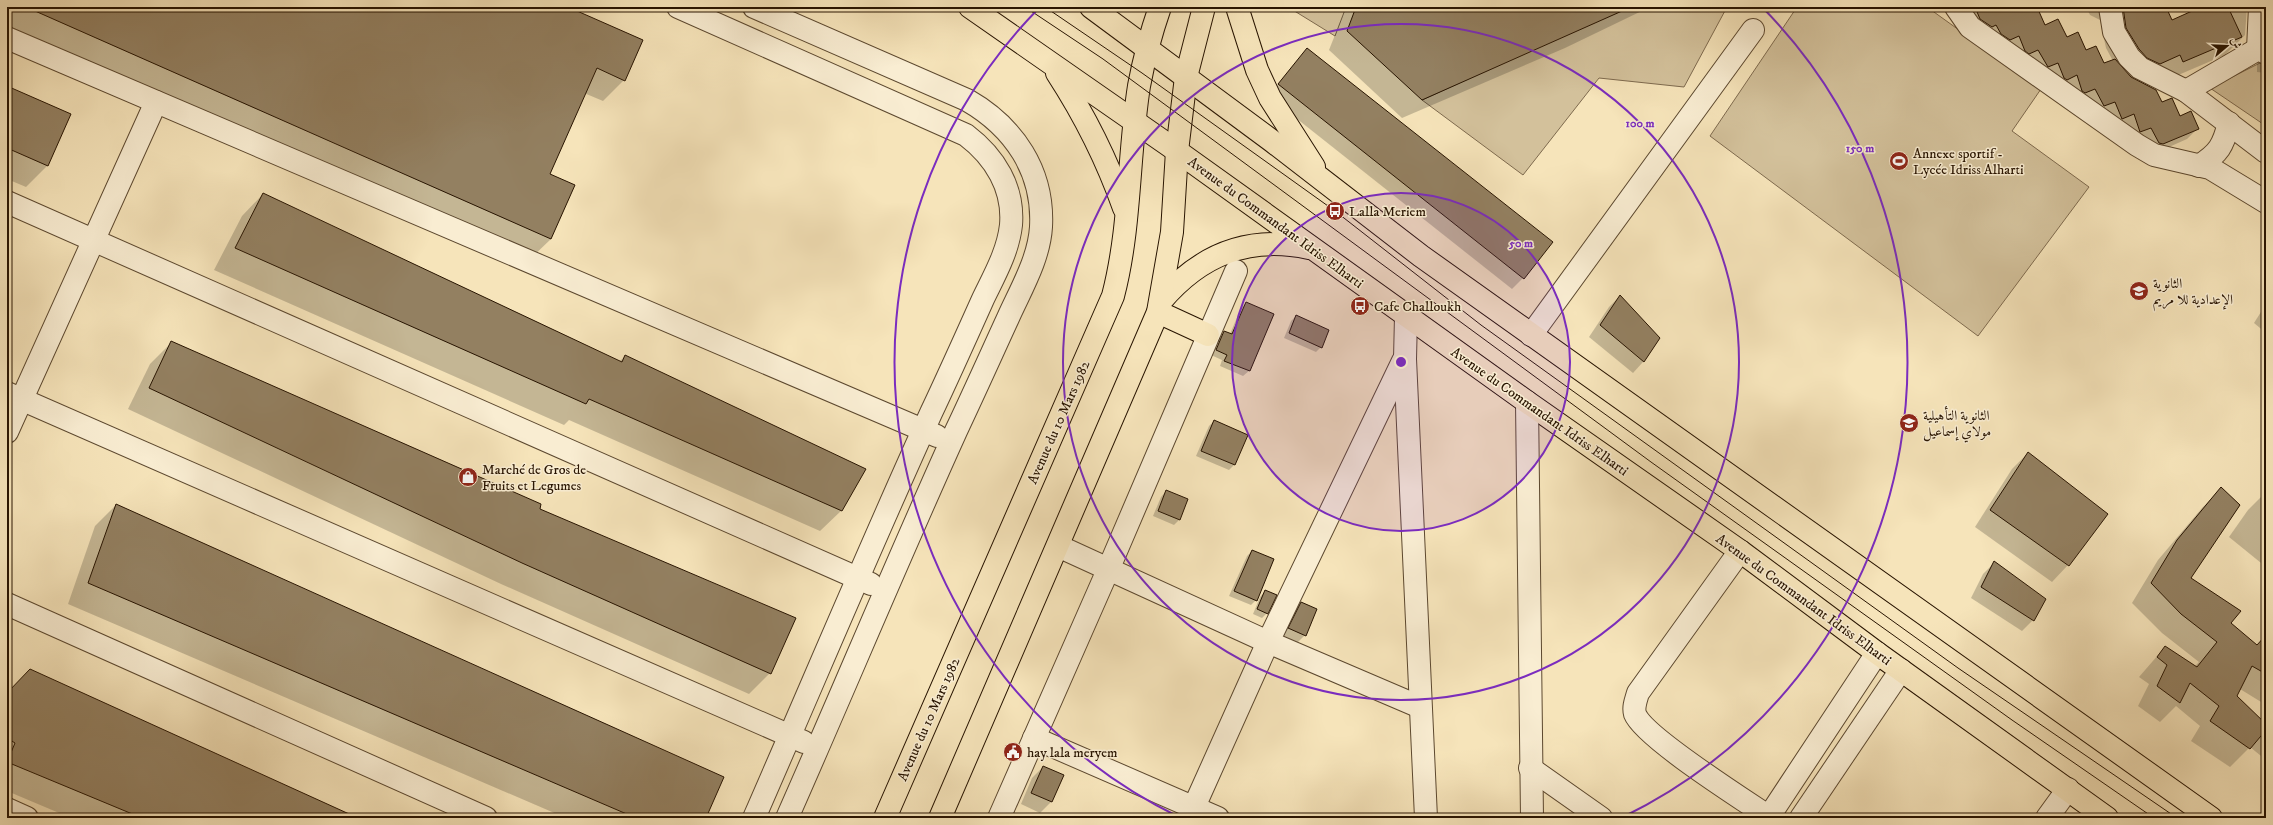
<svg xmlns="http://www.w3.org/2000/svg" width="2273" height="825" viewBox="0 0 2273 825" font-family="'IM FELL DW Pica',Amiri,serif">
	<rect width="100%" height="100%" fill="#f6e4ba"/>
	<filter id="stains"><feTurbulence type="fractalNoise" baseFrequency=".005" numOctaves="4"/><feColorMatrix values="0 0 0 0 .2 0 0 0 0 .09 0 0 0 0 .02 0 0 0 .5 -.17"/></filter>
	<radialGradient id="worn" r=".72"><stop offset=".6" stop-color="#630" stop-opacity="0"/><stop offset="1" stop-color="#630" stop-opacity=".3"/></radialGradient>
	<!-- green -->
	<g fill="#d3c19b" stroke="#7e6a4e">
		<polygon points="1288,7 1346,7 1335,36"/>
		<polygon points="1625,7 1727,7 1684,87 1599,78 1523,175 1422,100"/>
		<polygon points="1797,7 1927,7 2041,89 2012,131 2089,187 1978,336 1710,136"/>
		<polygon points="2266,60 2266,126 2210,88"/>
	</g>
	<!-- shadow -->
	<g fill="#0003">
		<polygon points="7,7 566,7 624,80 603,101 584,93 549,175 551,239 529,260 7,29"/>
		<polygon points="1346,7 1650,7 1565,48 1402,118 1329,50"/>
		<polygon points="1959,7 2021,7 2044,26 2066,38 2104,65 2113,61 2106,48 2100,20 2090,15 2086,7 2165,7 2172,21 2188,13 2185,7 2247,7 2245,35 2225,55 2162,82 2160,75 2141,83 2162,103 2198,128 2187,139 2151,155"/>
		<polygon points="2266,7 2266,73 2257,72 2257,60"/>
		<polygon points="1307,49 1523,278 1512,289 1268,96"/>
		<polygon points="7,87 47,166 26,187 7,179"/>
		<polygon points="263,194 619,362 625,356 842,510 820,531 569,420 564,425 214,270 242,216"/>
		<polygon points="7,275 10,276 7,282"/>
		<polygon points="1620,296 1659,338 1643,362 1633,373 1589,337 1609,307"/>
		<polygon points="1246,303 1273,314 1249,371 1243,376 1220,366 1222,360 1211,355 1219,337 1224,332 1230,334 1241,308"/>
		<polygon points="2266,304 2266,333 2254,323"/>
		<polygon points="1296,316 1321,347 1316,352 1284,338 1291,321"/>
		<polygon points="172,342 539,509 770,673 749,694 501,584 128,409 150,364"/>
		<polygon points="1214,421 1247,435 1234,465 1229,470 1196,456 1209,426"/>
		<polygon points="2028,453 2068,565 2052,582 1975,527 2012,469"/>
		<polygon points="2221,489 2189,578 2230,623 2256,646 2266,636 2266,705 2240,689 2236,696 2266,726 2266,760 2250,747 2230,767 2191,741 2200,726 2176,706 2160,722 2138,706 2149,684 2139,677 2165,647 2194,667 2199,662 2162,633 2132,603 2158,560 2202,508"/>
		<polygon points="1166,491 1187,500 1179,520 1174,525 1153,516 1161,497"/>
		<polygon points="2266,492 2266,567 2229,537 2248,510"/>
		<polygon points="116,505 705,818 566,818 68,604 95,526"/>
		<polygon points="1252,551 1256,600 1251,605 1229,596 1247,556"/>
		<polygon points="1994,563 2033,620 2022,631 1971,598 1983,574"/>
		<polygon points="1265,591 1267,613 1262,618 1253,614 1260,597"/>
		<polygon points="1301,603 1305,635 1294,646 1278,639 1290,614"/>
		<polygon points="7,639 10,691 355,818 71,818 7,791"/>
		<polygon points="1043,767 1060,781 1051,802 1040,813 1021,804 1032,778"/>
	</g>
	<!-- building -->
	<g fill="#938061" stroke="#281401">
		<polygon points="26,7 568,7 643,40 625,81 597,68 550,174 575,185 551,239"/>
		<polygon points="1356,7 1631,7 1422,100 1347,31"/>
		<polygon points="1975,7 2037,7 2045,25 2058,19 2067,37 2078,32 2086,50 2096,46 2104,63 2115,59 2131,77 2156,90 2162,102 2172,98 2180,116 2191,111 2199,129 2163,144 2159,143 2151,128 2140,132 2134,114 2122,119 2115,102 2104,106 2095,89 2085,93 2082,91 2077,75 2067,80 2064,78 2058,63 2048,67 2038,50 2029,54 2025,51 2019,36 2010,40 2001,34 1996,25 1992,27 1980,19"/>
		<polygon points="2123,7 2166,7 2172,20 2201,7 2228,7 2242,37 2183,62 2180,55 2160,64 2147,58 2139,49 2126,28"/>
		<polygon points="1307,48 1553,242 1524,279 1278,84"/>
		<polygon points="7,86 71,114 48,166 7,148"/>
		<polygon points="263,193 622,362 625,355 866,469 842,511 589,399 586,404 235,248"/>
		<polygon points="1620,295 1660,338 1644,362 1600,325"/>
		<polygon points="1246,302 1274,314 1250,371 1224,361 1227,355 1216,350 1224,331 1232,334"/>
		<polygon points="1296,315 1329,330 1322,348 1289,333"/>
		<polygon points="171,341 541,504 540,509 796,618 771,674 522,563 149,388"/>
		<polygon points="1214,420 1248,435 1235,465 1201,451"/>
		<polygon points="2028,452 2108,514 2069,566 1990,510"/>
		<polygon points="2221,487 2240,505 2191,578 2241,611 2231,623 2257,645 2266,635 2266,674 2252,666 2237,696 2266,724 2266,730 2250,749 2210,721 2219,706 2190,683 2180,703 2157,686 2167,665 2157,657 2165,646 2197,667 2217,642 2181,614 2151,583 2177,540"/>
		<polygon points="1166,490 1188,499 1180,520 1158,511"/>
		<polygon points="116,504 724,777 706,818 636,818 88,583"/>
		<polygon points="1252,550 1274,559 1257,601 1234,591"/>
		<polygon points="1994,561 2046,599 2034,621 1981,587"/>
		<polygon points="1265,590 1277,595 1268,614 1257,609"/>
		<polygon points="1301,602 1317,609 1306,636 1288,628"/>
		<polygon points="30,669 358,818 142,818 7,762 15,743 7,738 7,693"/>
		<polygon points="1043,766 1064,775 1052,802 1031,793"/>
	</g>
	<g fill="none" stroke-linecap="round" stroke-linejoin="round">
		<!-- minor casing -->
		<g stroke="#5c482f" stroke-width="24">
			<g id="minor">
				<path d="M 678,7 L 966,135 C 995,157 1014,188 1011,225 C 1008,252 994,276 983,299 C 966,337 949,375 931,413 C 870,547 813,683 754,818"/>
				<path d="M 754,7 L 967,100 C 1014,127 1044,171 1041,227 C 1039,259 1021,289 1008,318 C 991,355 974,393 956,431 C 898,559 844,689 787,818"/>
				<polyline points="1956,7 1970,27 2137,145 2154,155 2210,168 2266,202"/>
				<polyline points="2110,7 2114,32 2129,57 2140,68 2186,91 2266,152"/>
				<polyline points="7,38 937,436"/>
				<polyline points="2258,49 2260,7"/>
				<polyline points="2186,91 2258,49 2266,53"/>
				<path d="M 2199,166 C 2219,153 2223,146 2229,123"/>
				<polyline points="7,202 871,584"/>
				<polyline points="1406,316 1405,359 1426,818"/>
				<polyline points="1531,335 1753,30"/>
				<polyline points="7,393 804,742"/>
				<polyline points="1527,402 1532,818"/>
				<polyline points="7,432 156,102"/>
				<polyline points="1058,546 1268,642 1420,707"/>
				<path d="M 1740,551 L 1638,693 C 1636,700 1633,707 1635,714 C 1644,737 1744,800 1769,817"/>
				<polyline points="7,604 486,818"/>
				<polyline points="1034,738 1218,818"/>
				<polyline points="1530,768 1601,818"/>
				<polyline points="1194,807 1268,642 1403,361"/>
				<polyline points="7,809 27,818"/>
				<polyline points="999,818 1108,570 1236,271"/>
				<polyline points="1768,818 1877,653"/>
				<polyline points="1801,818 1901,670"/>
				<polyline points="2047,818 2068,789"/>
			</g>
		</g>
		<!-- major casing -->
		<g stroke="#281401" stroke-width="24">
			<g id="major">
				<polyline points="970,7 1177,151 1527,402 1740,551 1877,653 2107,818"/>
				<polyline points="1091,7 1272,141 1421,256 2211,818"/>
				<polyline points="1237,7 1257,70 1270,98 1314,167"/>
				<path d="M 1057,73 C 1085,116 1107,160 1124,208"/>
				<path d="M 1161,301 C 1200,255 1248,235 1309,248"/>
				<polyline points="1158,312 1208,335"/>
				<path d="M 885,818 L 1113,296 C 1131,227 1128,156 1139,86 C 1144,59 1151,33 1160,7"/>
				<polyline points="940,818 1158,312 1172,232 1177,151 1186,77 1204,7"/>
			</g>
		</g>
		<!-- minor -->
		<use href="#minor" stroke="#f9edd2" stroke-width="22"/>
		<!-- major -->
		<use href="#major" stroke="#f6e4ba" stroke-width="22"/>
		<!-- tram -->
		<g stroke="#281401" stroke-width="1">
			<polyline points="1025,7 1103,59 1651,462 2012,720 2154,818"/>
			<polyline points="1045,7 1142,73 1335,211 1481,325 1958,668 2177,818"/>
		</g>
	</g>
	<!-- distance rings -->
	<circle cx="1401" cy="362" r="169" fill="#7b2cbf" fill-opacity=".12"/>
	<g fill="none" stroke="#7b2cbf" stroke-width="2">
		<circle cx="1401" cy="362" r="169"/>
		<circle cx="1401" cy="362" r="338"/>
		<path d="M1179 817A506 506 0 0 1 1040 7M1762 7A506 506 0 0 1 1623 817"/>
	</g>
	<!-- icons -->
	<defs>
		<g id="stadium-disc" transform="scale(1)"><circle r="9.5" fill="#8f2418" stroke="#f9edd2"/><path d="M0-5a6.5 5 0 1 0 0 10a6.5 5 0 1 0 0-10ZM-3.5-1.8h7v3.6h-7Z" fill="#fff"/></g>
		<g id="bus-disc" transform="scale(1)"><circle r="9.5" fill="#8f2418" stroke="#f9edd2"/><path d="M-5-6H5V4H4V6H2V4H-2V6H-4V4H-5ZM-3.5-4V0h7V-4ZM-3.5 1.2v1.5H-2V1.2ZM2 1.2v1.5H3.5V1.2Z" fill="#fff"/></g>
		<g id="school-disc" transform="scale(1)"><circle r="9.5" fill="#8f2418" stroke="#f9edd2"/><path d="M0-5L7-2L0 1L-7-2ZM-4 1L0 2.5L4 1V4Q0 6-4 4Z" fill="#fff"/></g>
		<g id="shop-disc" transform="scale(1)"><circle r="9.5" fill="#8f2418" stroke="#f9edd2"/><path d="M-5-2.5h2.3a2.7 3.5 0 0 1 5.4 0H5L5.5 6h-11ZM-1.5-2.5h3a1.5 2.3 0 0 0-3 0Z" fill="#fff"/></g>
		<g id="civic-disc" transform="scale(1)"><circle r="9.5" fill="#8f2418" stroke="#f9edd2"/><path d="M-.6-6.5H3V-4.5H.6V-3L4-1V1h2V6H-6V1h2V-1L-.6-3ZM-1.2 2.5V6h2.4V2.5Z" fill="#fff"/></g>
	</defs>
	<g fill-rule="evenodd">
		<use href="#stadium-disc" x="1899" y="161"/>
		<use href="#bus-disc" x="1335" y="211"/>
		<use href="#school-disc" x="2139" y="291"/>
		<use href="#bus-disc" x="1360" y="306"/>
		<use href="#school-disc" x="1909" y="423"/>
		<use href="#shop-disc" x="468" y="477"/>
		<use href="#civic-disc" x="1013" y="752"/>
	</g>
	<g text-anchor="middle" stroke-width="3" stroke-linejoin="round" paint-order="stroke">
		<!-- poi labels -->
		<g font-size="14" fill="#281401" stroke="#f9edd2" text-anchor="start">
			<text x="1913" y="158">Annexe sportif -<tspan x="1913" dy="16">Lycée Idriss Alharti</tspan></text>
			<text x="1349" y="216">Lalla Meriem</text>
			<text x="2153" y="288">الثانوية<tspan x="2153" dy="16">الإعدادية للا مريم</tspan></text>
			<text x="1374" y="311">Cafe Challoukh</text>
			<text x="1923" y="420">الثانوية التأهيلية<tspan x="1923" dy="16">مولاي إسماعيل</tspan></text>
			<text x="482" y="474">Marché de Gros de<tspan x="482" dy="16">Fruits et Legumes</tspan></text>
			<text x="1027" y="757">hay lala meryem</text>
		</g>
		<!-- street labels -->
		<g font-size="14" fill="#281401" stroke="#f9edd2">
			<text transform="translate(1276 222) rotate(36)" y="5">Avenue du Commandant Idriss Elharti</text>
			<text transform="translate(1540 411) rotate(35)" y="5">Avenue du Commandant Idriss Elharti</text>
			<text transform="translate(1058 422) rotate(-66)" y="5">Avenue du 10 Mars 1982</text>
			<text transform="translate(1804 599) rotate(36)" y="5">Avenue du Commandant Idriss Elharti</text>
			<text transform="translate(928 719) rotate(-66)" y="5">Avenue du 10 Mars 1982</text>
		</g>
	</g>
	<circle cx="1401" cy="362" r="6" fill="#7b2cbf" stroke="#f9edd2" stroke-width="2"/>
	<g font-size="12" text-anchor="middle" font-weight="bold" fill="#7b2cbf" stroke="#f9edd2" stroke-width="3" stroke-linejoin="round" paint-order="stroke">
		<text x="1640" y="127">100 m</text>
		<text x="1860" y="152">150 m</text>
		<text x="1521" y="247">50 m</text>
	</g>
	<!-- margin -->
	<rect width="2273" height="825" fill="none" stroke="#f6e4ba" stroke-width="24"/>
	<rect x="8" y="8" width="2257" height="809" fill="none" stroke="#281401" stroke-width="2"/>
	<rect x="12" y="12" width="2249" height="801" fill="none" stroke="#281401"/>
	<!-- north arrow -->
	<g transform="translate(2227 46) rotate(71)" stroke="#f9edd2" stroke-width="3" paint-order="stroke">
	<path d="M0-3L7 15L0 10L-7 15Z" fill="#281401"/>
	<text y="-6" font-size="11" font-weight="bold" text-anchor="middle" fill="#281401">ش</text>
	</g>
	<rect width="100%" height="100%" filter="url(#stains)"/>
	<rect width="100%" height="100%" fill="url(#worn)"/>
</svg>
